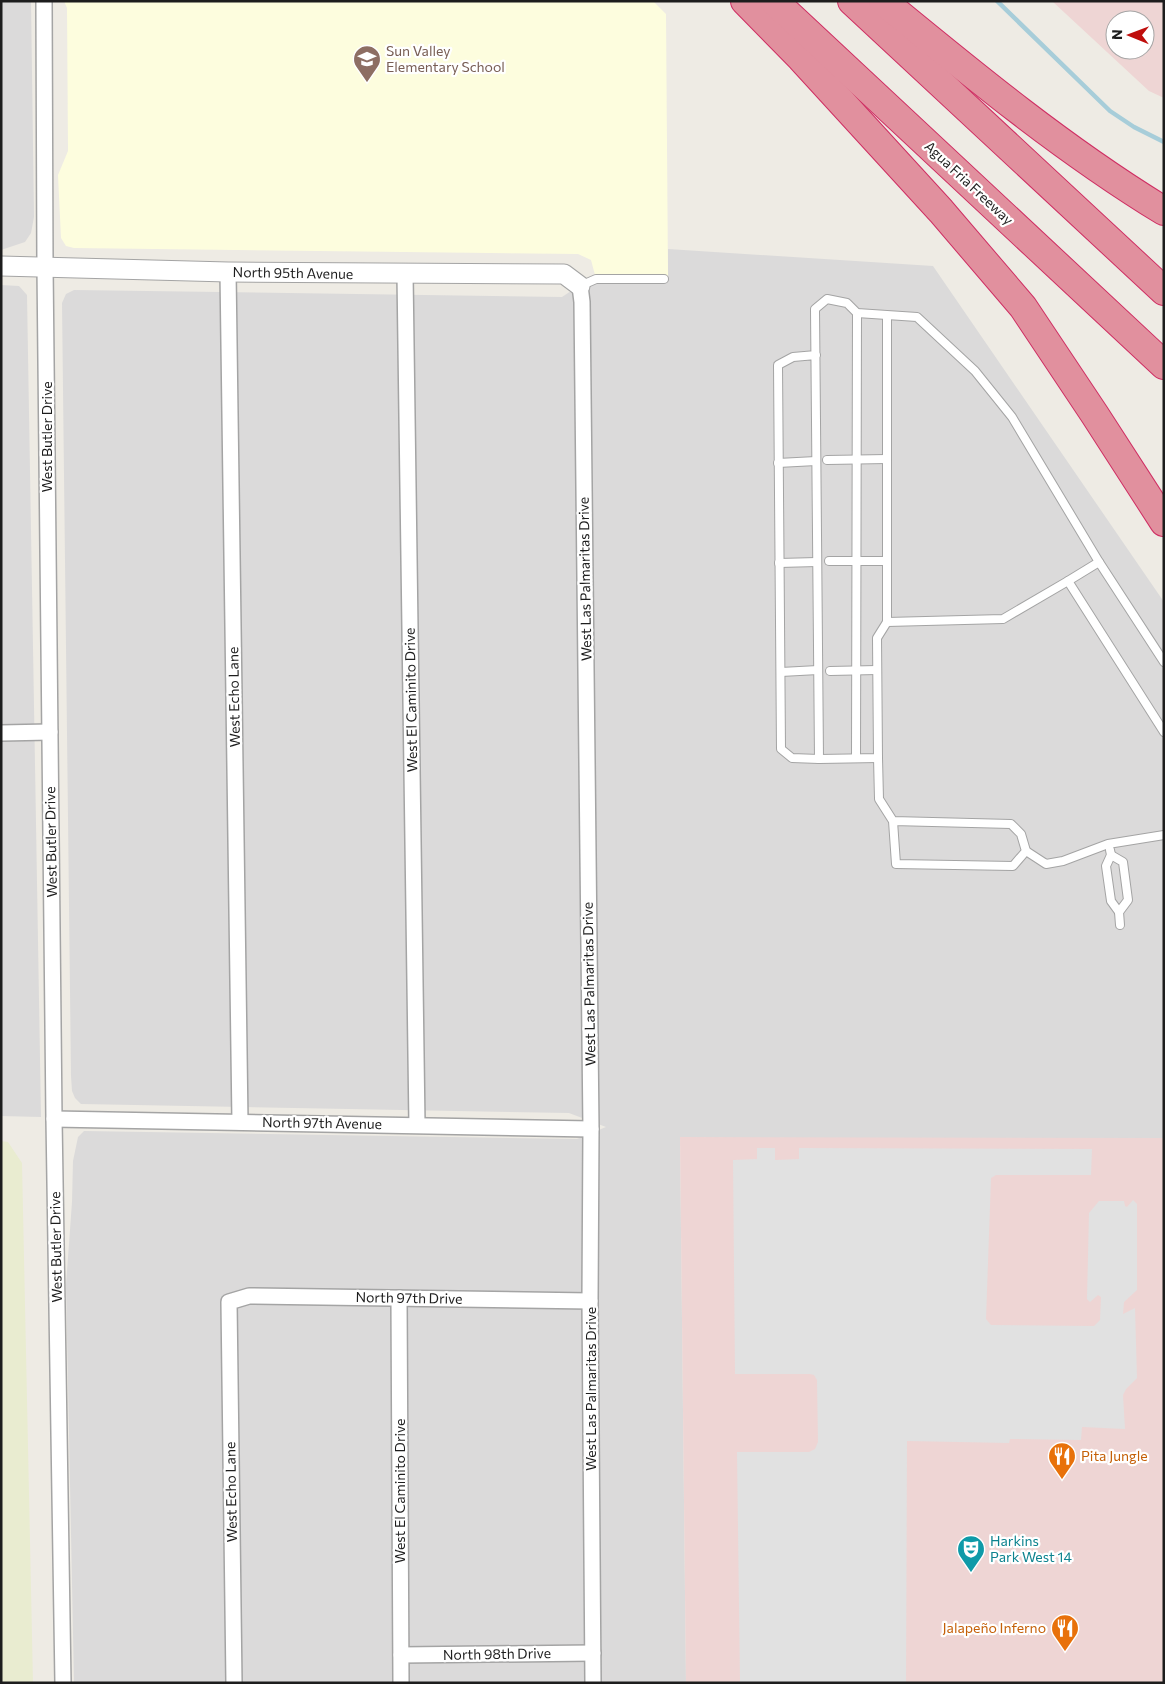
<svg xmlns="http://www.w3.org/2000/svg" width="1165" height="1684" viewBox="0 0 1165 1684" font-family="Commissioner,sans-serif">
	<rect width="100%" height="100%" fill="#eeebe4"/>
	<!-- residential -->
	<g fill="#dbdada">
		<polygon points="1,1 31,1 34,217 31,233 25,242 1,250"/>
		<polygon points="668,249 933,266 1164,602 1164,1138 680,1138 686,1683 74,1683 66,1285 72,1202 73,1161 78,1137 84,1131 577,1139 606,1127 569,1113 81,1104 75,1098 72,1091 71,1076 62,303 66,294 74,290 562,297 595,275 668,276"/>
		<polygon points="1,285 19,286 27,295 41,1117 1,1116"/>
	</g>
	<!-- commercial -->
	<g fill="#eed5d4" fill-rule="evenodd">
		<path d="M 1052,1 L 1164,1 L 1164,98 L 1149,91 ZM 1115,20 L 1145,20 L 1145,50 L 1115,50 Z"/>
		<polygon points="680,1137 1164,1138 1164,1683 686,1683"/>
	</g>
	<!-- education -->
	<polygon fill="#fdfdde" points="64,1 653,1 666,14 668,276 595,275 591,260 578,254 74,248 66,246 61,238 58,175 68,151 67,8"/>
	<!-- farmland -->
	<polygon fill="#e9ecd0" points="1,1141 8,1142 22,1163 33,1683 1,1683"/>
	<!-- parking -->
	<polygon fill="#e1e1e1" points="757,1148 775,1148 775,1160 799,1159 799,1148 1092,1149 1091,1175 996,1175 991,1178 986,1319 991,1325 1094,1326 1100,1320 1101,1297 1098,1295 1090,1302 1087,1299 1089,1213 1099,1201 1124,1201 1125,1206 1127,1207 1133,1200 1137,1204 1137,1290 1124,1302 1123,1314 1135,1308 1137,1378 1126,1389 1123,1395 1125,1429 1082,1427 1081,1440 1010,1439 1009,1443 907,1441 906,1683 740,1683 737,1452 809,1452 815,1449 818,1442 817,1380 814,1375 810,1374 735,1374 733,1160 757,1159"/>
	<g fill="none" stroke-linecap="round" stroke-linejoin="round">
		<!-- stream -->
		<polyline stroke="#a7cdd9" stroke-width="4.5" points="997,1 1110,111 1134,127 1164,142"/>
		<!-- service casing -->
		<g stroke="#a4a4a4" stroke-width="10">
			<g id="service">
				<polyline points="580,286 596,279 664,279"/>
				<polyline points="887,316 887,622"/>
				<path d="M 816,355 L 793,357 L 778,365 L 781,749 L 792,758 L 819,759 C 818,609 816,459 815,309 L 827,299 L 847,303 L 857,313 L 917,317 L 975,371 L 1012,417 L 1099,562 L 1164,662"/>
				<polyline points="827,460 887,459"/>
				<polyline points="778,463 816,461"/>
				<polyline points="829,561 887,561"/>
				<polyline points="779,563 817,562"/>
				<polyline points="1068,581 1099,562"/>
				<polyline points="830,671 877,670"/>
				<polyline points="781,672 818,670"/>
				<polyline points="856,758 857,313"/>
				<polyline points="878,758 879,799 893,821 1011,824 1021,834 1026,851 1013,866 896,864 893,821"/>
				<polyline points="819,759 878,758 877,638 887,622 1003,619 1068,581 1164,732"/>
				<polyline points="1110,850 1111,855 1106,866 1111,901 1119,912"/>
				<polyline points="1026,851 1046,864 1063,861 1108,844 1164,835"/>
				<polyline points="1111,855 1123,862 1128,900 1119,912 1120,925"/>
			</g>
		</g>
		<!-- minor casing -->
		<g stroke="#a4a4a4" stroke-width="18">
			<g id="minor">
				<polyline points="44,1 45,266 54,1119 63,1683"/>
				<polyline points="228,272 240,1122"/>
				<polyline points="405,274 417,1125"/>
				<polyline points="580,286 582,302 591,1129 590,1301 593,1683"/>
				<polyline points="1,733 50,732"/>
				<polyline points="54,1119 591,1129"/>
				<polyline points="399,1298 401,1683"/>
				<polyline points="401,1655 593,1653"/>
				<polyline points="234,1683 229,1302 249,1296 590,1301"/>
			</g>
		</g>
		<!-- tertiary casing -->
		<g stroke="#a4a4a4" stroke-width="21">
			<polyline id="tertiary" points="1,266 228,272 564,274 580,286"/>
		</g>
		<!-- motorway casing -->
		<g stroke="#cf2e63" stroke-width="30">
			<g id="motorway">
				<polyline points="745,1 801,58 941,211 1023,307 1095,415 1164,522"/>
				<polyline points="774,1 1164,365"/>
				<polyline points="852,1 1164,291"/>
				<path d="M 883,1 C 973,75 1064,150 1164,211"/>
			</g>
		</g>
		<!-- service -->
		<use href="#service" stroke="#fff" stroke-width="8"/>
		<!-- minor -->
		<use href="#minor" stroke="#fff" stroke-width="15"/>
		<!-- tertiary -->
		<use href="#tertiary" stroke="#fff" stroke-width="19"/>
		<!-- motorway -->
		<use href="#motorway" stroke="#e1909e" stroke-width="28"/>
	</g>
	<!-- icons -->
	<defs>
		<g id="school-pin" transform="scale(1.4375)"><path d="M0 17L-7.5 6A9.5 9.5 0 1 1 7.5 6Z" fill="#8d6e63" stroke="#fff"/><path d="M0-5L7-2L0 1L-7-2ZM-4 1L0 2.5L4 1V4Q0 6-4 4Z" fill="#fff"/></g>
		<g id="restaurant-pin" transform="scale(1.4375)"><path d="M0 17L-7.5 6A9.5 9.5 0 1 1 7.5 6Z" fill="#e8710a" stroke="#fff"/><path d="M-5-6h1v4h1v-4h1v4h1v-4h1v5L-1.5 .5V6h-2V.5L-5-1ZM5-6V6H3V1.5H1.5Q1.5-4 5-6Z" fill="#fff"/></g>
		<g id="theatre-pin" transform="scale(1.4375)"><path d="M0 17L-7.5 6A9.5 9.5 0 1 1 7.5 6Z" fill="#0f9aa8" stroke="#fff"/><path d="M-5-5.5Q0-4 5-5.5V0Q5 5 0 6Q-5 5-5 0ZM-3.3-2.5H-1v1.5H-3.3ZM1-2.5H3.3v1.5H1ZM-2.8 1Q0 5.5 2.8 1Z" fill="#fff"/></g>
	</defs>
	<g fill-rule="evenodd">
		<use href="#school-pin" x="367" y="59"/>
		<use href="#restaurant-pin" x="1062" y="1456"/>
		<use href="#theatre-pin" x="971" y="1549"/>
		<use href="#restaurant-pin" x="1065" y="1628"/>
	</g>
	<g text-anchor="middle" stroke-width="4.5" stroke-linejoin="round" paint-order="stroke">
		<!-- education labels -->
		<g font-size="14" fill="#785e54" stroke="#fff" text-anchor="start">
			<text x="386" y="56">Sun Valley<tspan x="386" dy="16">Elementary School</tspan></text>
		</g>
		<!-- street labels -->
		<g font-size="14" fill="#1d1d1d" stroke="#fff">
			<text transform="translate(969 183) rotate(43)" y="5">Agua Fria Freeway</text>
			<text transform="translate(293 273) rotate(1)" y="5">North 95th Avenue</text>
			<text transform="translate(47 437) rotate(-90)" y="5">West Butler Drive</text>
			<text transform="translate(585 579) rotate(-91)" y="5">West Las Palmaritas Drive</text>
			<text transform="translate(234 697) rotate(-91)" y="5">West Echo Lane</text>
			<text transform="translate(411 700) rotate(-91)" y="5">West El Caminito Drive</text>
			<text transform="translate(51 842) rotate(-91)" y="5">West Butler Drive</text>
			<text transform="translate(589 984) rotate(-91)" y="5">West Las Palmaritas Drive</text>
			<text transform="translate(322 1123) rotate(1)" y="5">North 97th Avenue</text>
			<text transform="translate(56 1247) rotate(-91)" y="5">West Butler Drive</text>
			<text transform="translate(409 1298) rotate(1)" y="5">North 97th Drive</text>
			<text transform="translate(591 1389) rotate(-90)" y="5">West Las Palmaritas Drive</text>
			<text transform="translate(400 1491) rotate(-90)" y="5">West El Caminito Drive</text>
			<text transform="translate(231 1492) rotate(-91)" y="5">West Echo Lane</text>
			<text transform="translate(497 1654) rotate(-1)" y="5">North 98th Drive</text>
		</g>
		<!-- food labels -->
		<g font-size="14" fill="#c56008" stroke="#fff" text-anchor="start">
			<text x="1081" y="1461">Pita Jungle</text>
			<text x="1046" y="1633" text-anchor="end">Jalapeño Inferno</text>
		</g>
		<!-- culture labels -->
		<g font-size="14" fill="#0d838f" stroke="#fff" text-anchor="start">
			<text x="990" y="1546">Harkins<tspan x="990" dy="16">Park West 14</tspan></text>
		</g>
	</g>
	<!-- border -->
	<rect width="1165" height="1684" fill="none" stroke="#1d1d1d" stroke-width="5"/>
	<!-- north arrow -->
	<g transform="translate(1130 35) rotate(271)"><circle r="24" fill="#ffffff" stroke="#a5a5a5"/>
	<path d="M0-4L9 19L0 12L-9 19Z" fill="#bf0e0c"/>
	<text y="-8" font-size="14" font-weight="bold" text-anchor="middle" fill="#1d1d1d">N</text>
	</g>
</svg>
